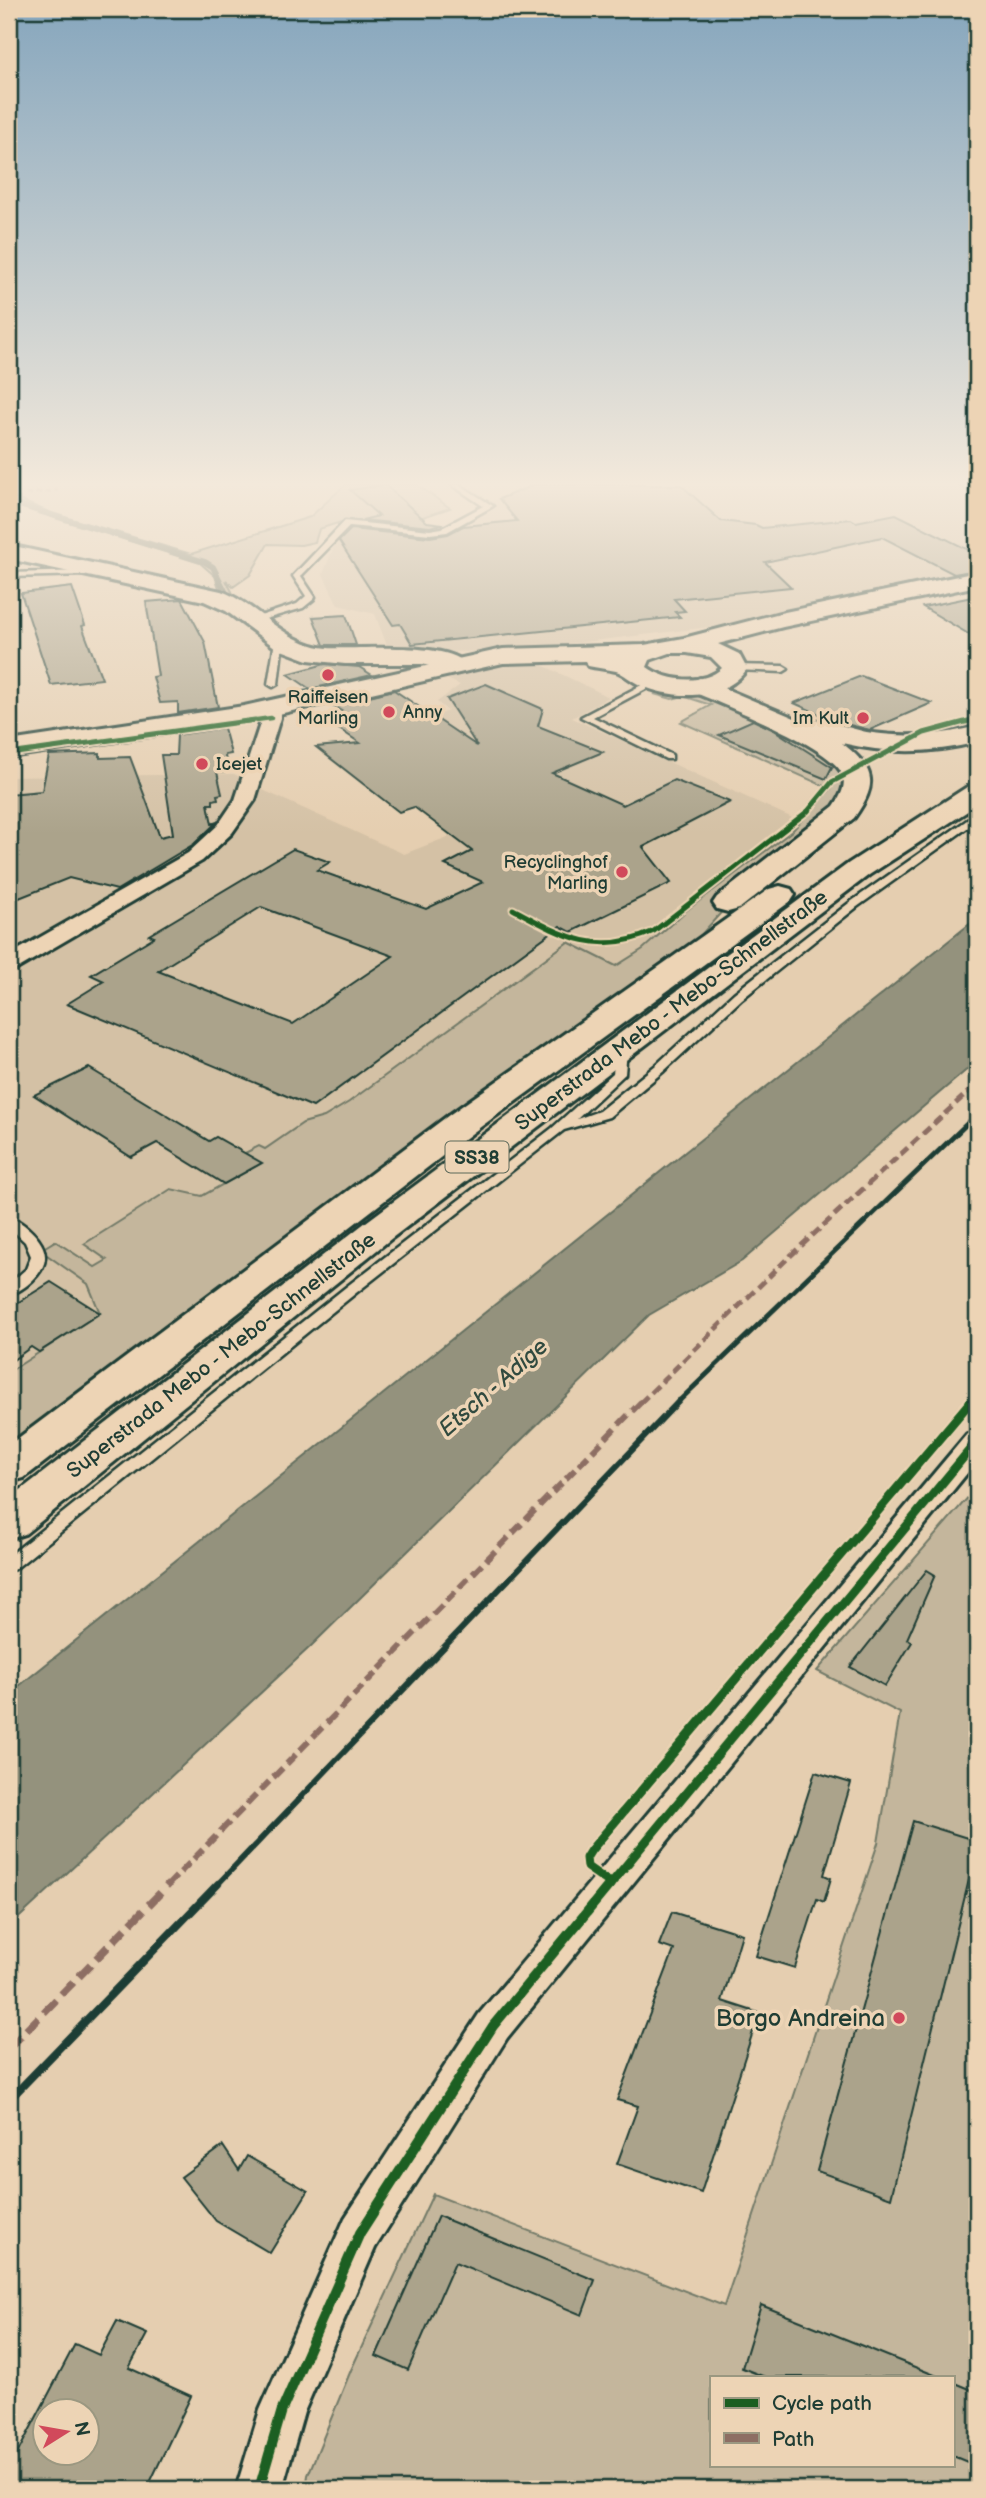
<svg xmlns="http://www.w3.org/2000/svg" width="986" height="2498" viewBox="0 0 986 2498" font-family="'Balsamiq Sans',sans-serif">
	<rect width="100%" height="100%" fill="#e5ceb0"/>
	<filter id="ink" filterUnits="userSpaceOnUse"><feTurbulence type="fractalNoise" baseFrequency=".0143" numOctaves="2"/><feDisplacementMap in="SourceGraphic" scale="14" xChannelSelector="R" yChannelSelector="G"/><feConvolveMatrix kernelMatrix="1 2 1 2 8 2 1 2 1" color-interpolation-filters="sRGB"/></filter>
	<g filter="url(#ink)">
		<!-- built -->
		<g fill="#d4c1a5">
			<polygon points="526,485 815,485 821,490 882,485 972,485 977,487 977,579 758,626 719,626 500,652 389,651 375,614 338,605 323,574 344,521 432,530"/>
			<polygon points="536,662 609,697 572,718 821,831 736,896 715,917 9,1448 9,777 234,774 267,792 404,854 525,807 422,722 448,711 437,702 460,685 443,677 501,665"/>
		</g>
		<!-- green -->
		<g fill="#c4b69c" stroke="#727a68" stroke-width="2" fill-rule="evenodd">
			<polygon points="345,485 417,485 450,508 414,520 407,525 432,530 344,521 319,529 315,542 301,545 268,544 250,575 233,587 226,580 241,609 223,600 215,576 200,563 9,503 9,496 54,514 191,554 310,517"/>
			<polygon points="673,690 690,691 708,697 839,752 857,793 736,896 653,988 82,1393 9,1448 9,1372 100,1313 88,1284 40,1250 55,1241 95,1267 107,1260 84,1244 171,1189 202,1196 260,1164 245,1153 259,1146 265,1149 303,1123 324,1117 349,1102 568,942 616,966 643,949 686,911 792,831 831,789 681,722 711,705 683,696 672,699 654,694"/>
			<path d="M 977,1487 L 977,2489 L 306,2489 L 308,2475 L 351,2370 L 433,2194 L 724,2306 L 878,1843 L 900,1713 L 817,1671 ZM 711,2377 L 953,2377 L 953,2465 L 711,2465 Z"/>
		</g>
		<!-- water -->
		<polygon fill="#94927d" stroke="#657060" stroke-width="2" points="977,918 977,1061 742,1261 649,1315 310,1647 9,1927 9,1694"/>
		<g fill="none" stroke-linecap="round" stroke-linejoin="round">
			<!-- stream -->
			<polyline stroke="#657060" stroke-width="6" points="9,502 205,562 213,567 228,597"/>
		</g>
		<!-- building -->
		<g fill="#aba38b" stroke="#1f3d34" stroke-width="2" fill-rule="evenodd">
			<polygon points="385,485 427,522 443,524 430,527 362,520 379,516 350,490"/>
			<polygon points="534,485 681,485 721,521 756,525 762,528 851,519 856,522 896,514 977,554 977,570 954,574 882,537 765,562 791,587 674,599 685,611 675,612 680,617 412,644 400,624 393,625 339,541 351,529 430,537 448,534 463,526 517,521 499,499"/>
			<polygon points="72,587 85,625 82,626 102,679 51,685 21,593"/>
			<polygon points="977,596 977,639 923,607"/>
			<polygon points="182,599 205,642 218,707 178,713 178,702 160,703 153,677 158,676 146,602"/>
			<polygon points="346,615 356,645 324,645 313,617"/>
			<polygon points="325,664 359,667 372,675 310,689 288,674"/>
			<polygon points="861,676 932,703 870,730 837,722 794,703"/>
			<path d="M 486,684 L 543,709 L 538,726 L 603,752 L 552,773 L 623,805 L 674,780 L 730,802 L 643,847 L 671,883 L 571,932 L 560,926 L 313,1107 L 67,1004 L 104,981 L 91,975 L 154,937 L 149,935 L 293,849 L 330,862 L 317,870 L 426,909 L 483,882 L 445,865 L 472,851 L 414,807 L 399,812 L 316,747 L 360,743 L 336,727 L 347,724 L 335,714 L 343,712 L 332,705 L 394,690 L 477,746 L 447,699 ZM 261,907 L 393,956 L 293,1024 L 158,971 Z"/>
			<polygon points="753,720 774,730 832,767 826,779 719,735"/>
			<polygon points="224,728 231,754 225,755 227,771 217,772 222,794 217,795 218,799 213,800 213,804 208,804 212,824 217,822 194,844 117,890 69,878 9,902 9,794 42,791 49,755 100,753 100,758 130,757 160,837 173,834 161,755 176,755 177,735"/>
			<polygon points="89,1068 209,1141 216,1137 262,1163 224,1184 157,1143 131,1157 34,1095"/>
			<polygon points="51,1282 100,1313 39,1352 31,1347 9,1363 9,1308"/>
			<polygon points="927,1570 935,1575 907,1639 912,1642 885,1686 850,1667"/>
			<polygon points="815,1772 851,1783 824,1875 831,1878 824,1902 817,1899 795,1968 756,1956"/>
			<polygon points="913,1821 977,1841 977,1847 891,2198 817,2171"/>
			<polygon points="672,1912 742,1934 722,2001 759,2013 701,2193 617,2164 638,2106 617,2100 674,1950 659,1945"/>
			<polygon points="223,2146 239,2170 247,2156 308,2191 270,2253 216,2221 181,2177"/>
			<polygon points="438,2216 595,2280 582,2315 455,2262 408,2370 376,2356"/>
			<polygon points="761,2305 937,2376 937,2377 765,2377 742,2368"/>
			<path d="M 117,2321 L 147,2334 L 129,2368 L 191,2396 L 147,2489 L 9,2489 L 9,2469 L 75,2344 L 99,2355 ZM 46,2411 L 88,2411 L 88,2453 L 46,2453 Z"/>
			<polygon points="953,2382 977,2392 977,2466 953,2456"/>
		</g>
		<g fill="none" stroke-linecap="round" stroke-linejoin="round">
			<!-- lane casing -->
			<g stroke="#1f3d34" stroke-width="5">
				<g id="lane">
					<polygon points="452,485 460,485 493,506 447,532 430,534 350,526 301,576 315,597 314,599 303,608 255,622 251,619 297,604 306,596 293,576 345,521 430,530 442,528 483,506"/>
					<polygon points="960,485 969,485 977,488 977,493"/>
					<polygon points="94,568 97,568 97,572 88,575 9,577 9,573 86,571"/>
					<polygon points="279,638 283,641 278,684 273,687 268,684 275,641"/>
					<polygon points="732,665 783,666 788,669 783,672 735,670 730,667"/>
					<polygon points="651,680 659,682 593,717 672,755 672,759 666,759 581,717"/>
					<polygon points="977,813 977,821 857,907 742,999 664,1071 609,1117 564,1130 356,1293 15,1569 9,1571 9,1556 346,1287 551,1129 613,1073 617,1046 621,1045 627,1049 625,1074 577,1119 599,1111 656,1065 734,993 849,903"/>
					<path d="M 9,1217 C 23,1221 45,1240 45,1256 C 46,1273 23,1291 9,1295 L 9,1284 L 26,1269 L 31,1256 L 25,1242 L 9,1227 Z"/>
				</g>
			</g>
			<!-- street casing -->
			<g stroke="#1f3d34" stroke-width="6">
				<g id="street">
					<polygon points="271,704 280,709 280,718 255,800 232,833 202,861 17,969 9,970 9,955 188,853 218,825 235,800 262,718 262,709"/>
					<polygon points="977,1431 977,1461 507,2038 375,2248 304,2412 282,2489 236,2489 260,2410 345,2218 479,2014 967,1434"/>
				</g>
			</g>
			<!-- secondary casing -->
			<g stroke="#1f3d34" stroke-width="6">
				<path id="secondary" d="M 9,545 L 221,591 C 259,605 285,645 328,648 C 358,650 450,640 468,666 L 465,671 L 456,673 L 422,664 L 345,664 L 308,660 L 276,648 L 226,611 L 204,601 L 9,559 Z"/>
			</g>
			<!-- primary casing -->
			<g stroke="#1f3d34" stroke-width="6">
				<path id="primary" d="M 977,572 L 977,586 L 783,627 L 718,644 L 739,654 L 747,669 C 725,701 673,700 640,685 C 631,681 625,674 616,671 C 607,669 597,668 588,666 L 585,661 L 503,663 L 244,722 L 9,757 L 9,741 L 244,706 L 503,649 L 644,645 L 684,638 L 780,613 ZM 687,653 L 711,657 L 722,668 C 703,686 666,681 647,667 L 650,660 L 670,653 Z"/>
			</g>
			<!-- highway casing -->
			<g stroke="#1f3d34" stroke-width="6">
				<g id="highway">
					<path d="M 700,678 L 804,722 C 822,716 854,731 873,733 C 909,738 943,735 977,726 L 977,742 C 932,754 887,754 842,743 C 875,769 879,783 854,818 L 739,909 L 728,912 L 717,909 L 713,903 L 717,897 L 834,806 C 840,797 846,787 843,776 C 834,747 721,704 691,691 L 687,686 L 691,681 Z"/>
					<polygon points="977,785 977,805 869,875 392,1238 25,1534 9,1539 9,1499 366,1222 849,863 967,787"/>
					<polygon points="780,886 791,889 795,895 791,901 475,1131 24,1478 9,1482 9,1445 449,1115 769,889"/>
				</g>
			</g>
			<!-- lane -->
			<use href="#lane" fill="#edd4b5" fill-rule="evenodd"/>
			<!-- street -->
			<use href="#street" fill="#edd4b5" fill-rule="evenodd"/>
			<!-- secondary -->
			<use href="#secondary" fill="#edd4b5" fill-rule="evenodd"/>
			<!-- primary -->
			<use href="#primary" fill="#edd4b5" fill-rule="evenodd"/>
			<!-- highway -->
			<use href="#highway" fill="#edd4b5" fill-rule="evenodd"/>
			<!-- rail-far2 -->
			<polyline stroke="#1f3d34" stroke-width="5" points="677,1403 977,1114"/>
			<!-- rail-far1 -->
			<polyline stroke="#1f3d34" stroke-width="6" points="216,1886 679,1401"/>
			<!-- rail -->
			<polyline stroke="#1f3d34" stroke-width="8" points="9,2100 218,1884"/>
			<!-- quiet-far3 -->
			<g stroke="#8d6e63" stroke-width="3.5" stroke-dasharray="6 3.5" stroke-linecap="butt">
				<polyline points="26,494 58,490"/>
				<polyline points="9,495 21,499"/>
			</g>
			<!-- quiet-far2 -->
			<polyline stroke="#8d6e63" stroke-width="5" stroke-dasharray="10 5" stroke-linecap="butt" points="640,1403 788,1258 977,1084"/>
			<!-- quiet-far1 -->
			<polyline stroke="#8d6e63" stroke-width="6" stroke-dasharray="13 6" stroke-linecap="butt" points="167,1886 642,1401"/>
			<!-- quiet -->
			<polyline stroke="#8d6e63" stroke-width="8" stroke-dasharray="17 8" stroke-linecap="butt" points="9,2048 169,1884"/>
			<!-- cycleway-far4 casing -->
			<g stroke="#edd4b5" stroke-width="7">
				<g id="cycleway-far4">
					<polyline points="242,722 271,718"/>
					<polyline points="966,722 977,719"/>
				</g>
			</g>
			<!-- cycleway-far3 casing -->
			<g stroke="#edd4b5" stroke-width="9">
				<g id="cycleway-far3">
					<polyline points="9,754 255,720"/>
					<path d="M 513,909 C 563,936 598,957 654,931 L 808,811 L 832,782 L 924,733 L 972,720"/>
				</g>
			</g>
			<!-- cycleway-far2 casing -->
			<g stroke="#edd4b5" stroke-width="11">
				<polyline id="cycleway-far2" points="970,1403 977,1394"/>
			</g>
			<!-- cycleway-far1 casing -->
			<g stroke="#edd4b5" stroke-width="13">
				<g id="cycleway-far1">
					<polyline points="610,1883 587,1867 586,1858 591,1850 971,1401"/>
					<polyline points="609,1886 977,1441"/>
				</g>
			</g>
			<!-- cycleway casing -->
			<g stroke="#edd4b5" stroke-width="15">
				<polyline id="cycleway" points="259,2489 282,2410 360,2233 493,2026 610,1884"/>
			</g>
			<!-- cycleway-far4 -->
			<use href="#cycleway-far4" stroke="#1b5e20" stroke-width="4.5"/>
			<!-- cycleway-far3 -->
			<use href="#cycleway-far3" stroke="#1b5e20" stroke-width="5"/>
			<!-- cycleway-far2 -->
			<use href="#cycleway-far2" stroke="#1b5e20" stroke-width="7"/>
			<!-- cycleway-far1 -->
			<use href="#cycleway-far1" stroke="#1b5e20" stroke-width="9"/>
			<!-- cycleway -->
			<use href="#cycleway" stroke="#1b5e20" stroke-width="10"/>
		</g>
	</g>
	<!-- sky -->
	<linearGradient id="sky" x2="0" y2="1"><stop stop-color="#86a6bd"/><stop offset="0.58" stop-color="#f3e9db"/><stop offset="1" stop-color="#f3e9db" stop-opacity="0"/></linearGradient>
	<rect width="986" height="834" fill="url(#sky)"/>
	<!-- markers -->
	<g fill="#d1495b" stroke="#edd4b5" stroke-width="2.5">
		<circle cx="328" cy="675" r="7"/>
		<circle cx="389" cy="712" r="7"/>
		<circle cx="863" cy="718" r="7"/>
		<circle cx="202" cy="764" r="7"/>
		<circle cx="622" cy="872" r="7"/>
		<circle cx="899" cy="2018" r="7"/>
	</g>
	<g text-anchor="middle" stroke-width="7" stroke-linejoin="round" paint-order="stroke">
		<!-- far-poi labels -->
		<g font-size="18" fill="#1f3d34" stroke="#edd4b5" text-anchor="start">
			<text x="328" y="703" text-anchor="middle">Raiffeisen<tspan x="328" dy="21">Marling</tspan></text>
			<text x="403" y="718">Anny</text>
			<text x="849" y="724" text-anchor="end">Im Kult</text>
			<text x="216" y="770">Icejet</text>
			<text x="608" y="868" text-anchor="end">Recyclinghof<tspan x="608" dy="21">Marling</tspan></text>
		</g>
		<!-- shield labels -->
		<rect fill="#edd4b5" stroke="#5d6a5b" stroke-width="2" x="445.5" y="1141.5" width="63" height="31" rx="5"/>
		<g font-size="19" font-weight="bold" fill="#1f3d34">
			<text x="477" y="1164">SS38</text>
		</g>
		<!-- street labels -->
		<g font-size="21" fill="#1f3d34" stroke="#edd4b5">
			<text transform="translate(671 1010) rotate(-37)" y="7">Superstrada Mebo - Mebo-Schnellstraße</text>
			<text transform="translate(221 1355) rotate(-38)" y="7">Superstrada Mebo - Mebo-Schnellstraße</text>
		</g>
		<!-- water labels -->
		<g font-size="23" font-style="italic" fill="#314a3f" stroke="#edd4b5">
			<text transform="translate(493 1387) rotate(-41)" y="8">Etsch - Adige</text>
		</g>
		<!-- near-poi labels -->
		<g font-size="24" fill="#1f3d34" stroke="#edd4b5" text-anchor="end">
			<text x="885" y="2026">Borgo Andreina</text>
		</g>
	</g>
	<!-- margin -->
	<rect width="986" height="2498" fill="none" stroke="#edd4b5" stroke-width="35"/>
	<rect x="18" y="18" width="951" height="2463" fill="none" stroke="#1f3d34" stroke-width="2.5" filter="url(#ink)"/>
	<!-- legend -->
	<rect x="710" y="2376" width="245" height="91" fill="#edd4b5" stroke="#9b9881" stroke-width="2"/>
	<rect x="724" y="2398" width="35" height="10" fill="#1b5e20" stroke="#9b9881" stroke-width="2"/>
	<text x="772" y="2410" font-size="21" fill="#1f3d34">Cycle path</text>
	<rect x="724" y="2433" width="35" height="10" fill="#8d6e63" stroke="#9b9881" stroke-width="2"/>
	<text x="772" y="2446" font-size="21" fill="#1f3d34">Path</text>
	<!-- north arrow -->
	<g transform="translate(66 2432) rotate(79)"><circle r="33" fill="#edd4b5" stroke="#9b9881" stroke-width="2"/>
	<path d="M0-5L12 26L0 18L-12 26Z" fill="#d1495b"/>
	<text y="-10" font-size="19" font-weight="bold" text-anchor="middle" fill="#1f3d34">N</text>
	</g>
</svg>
